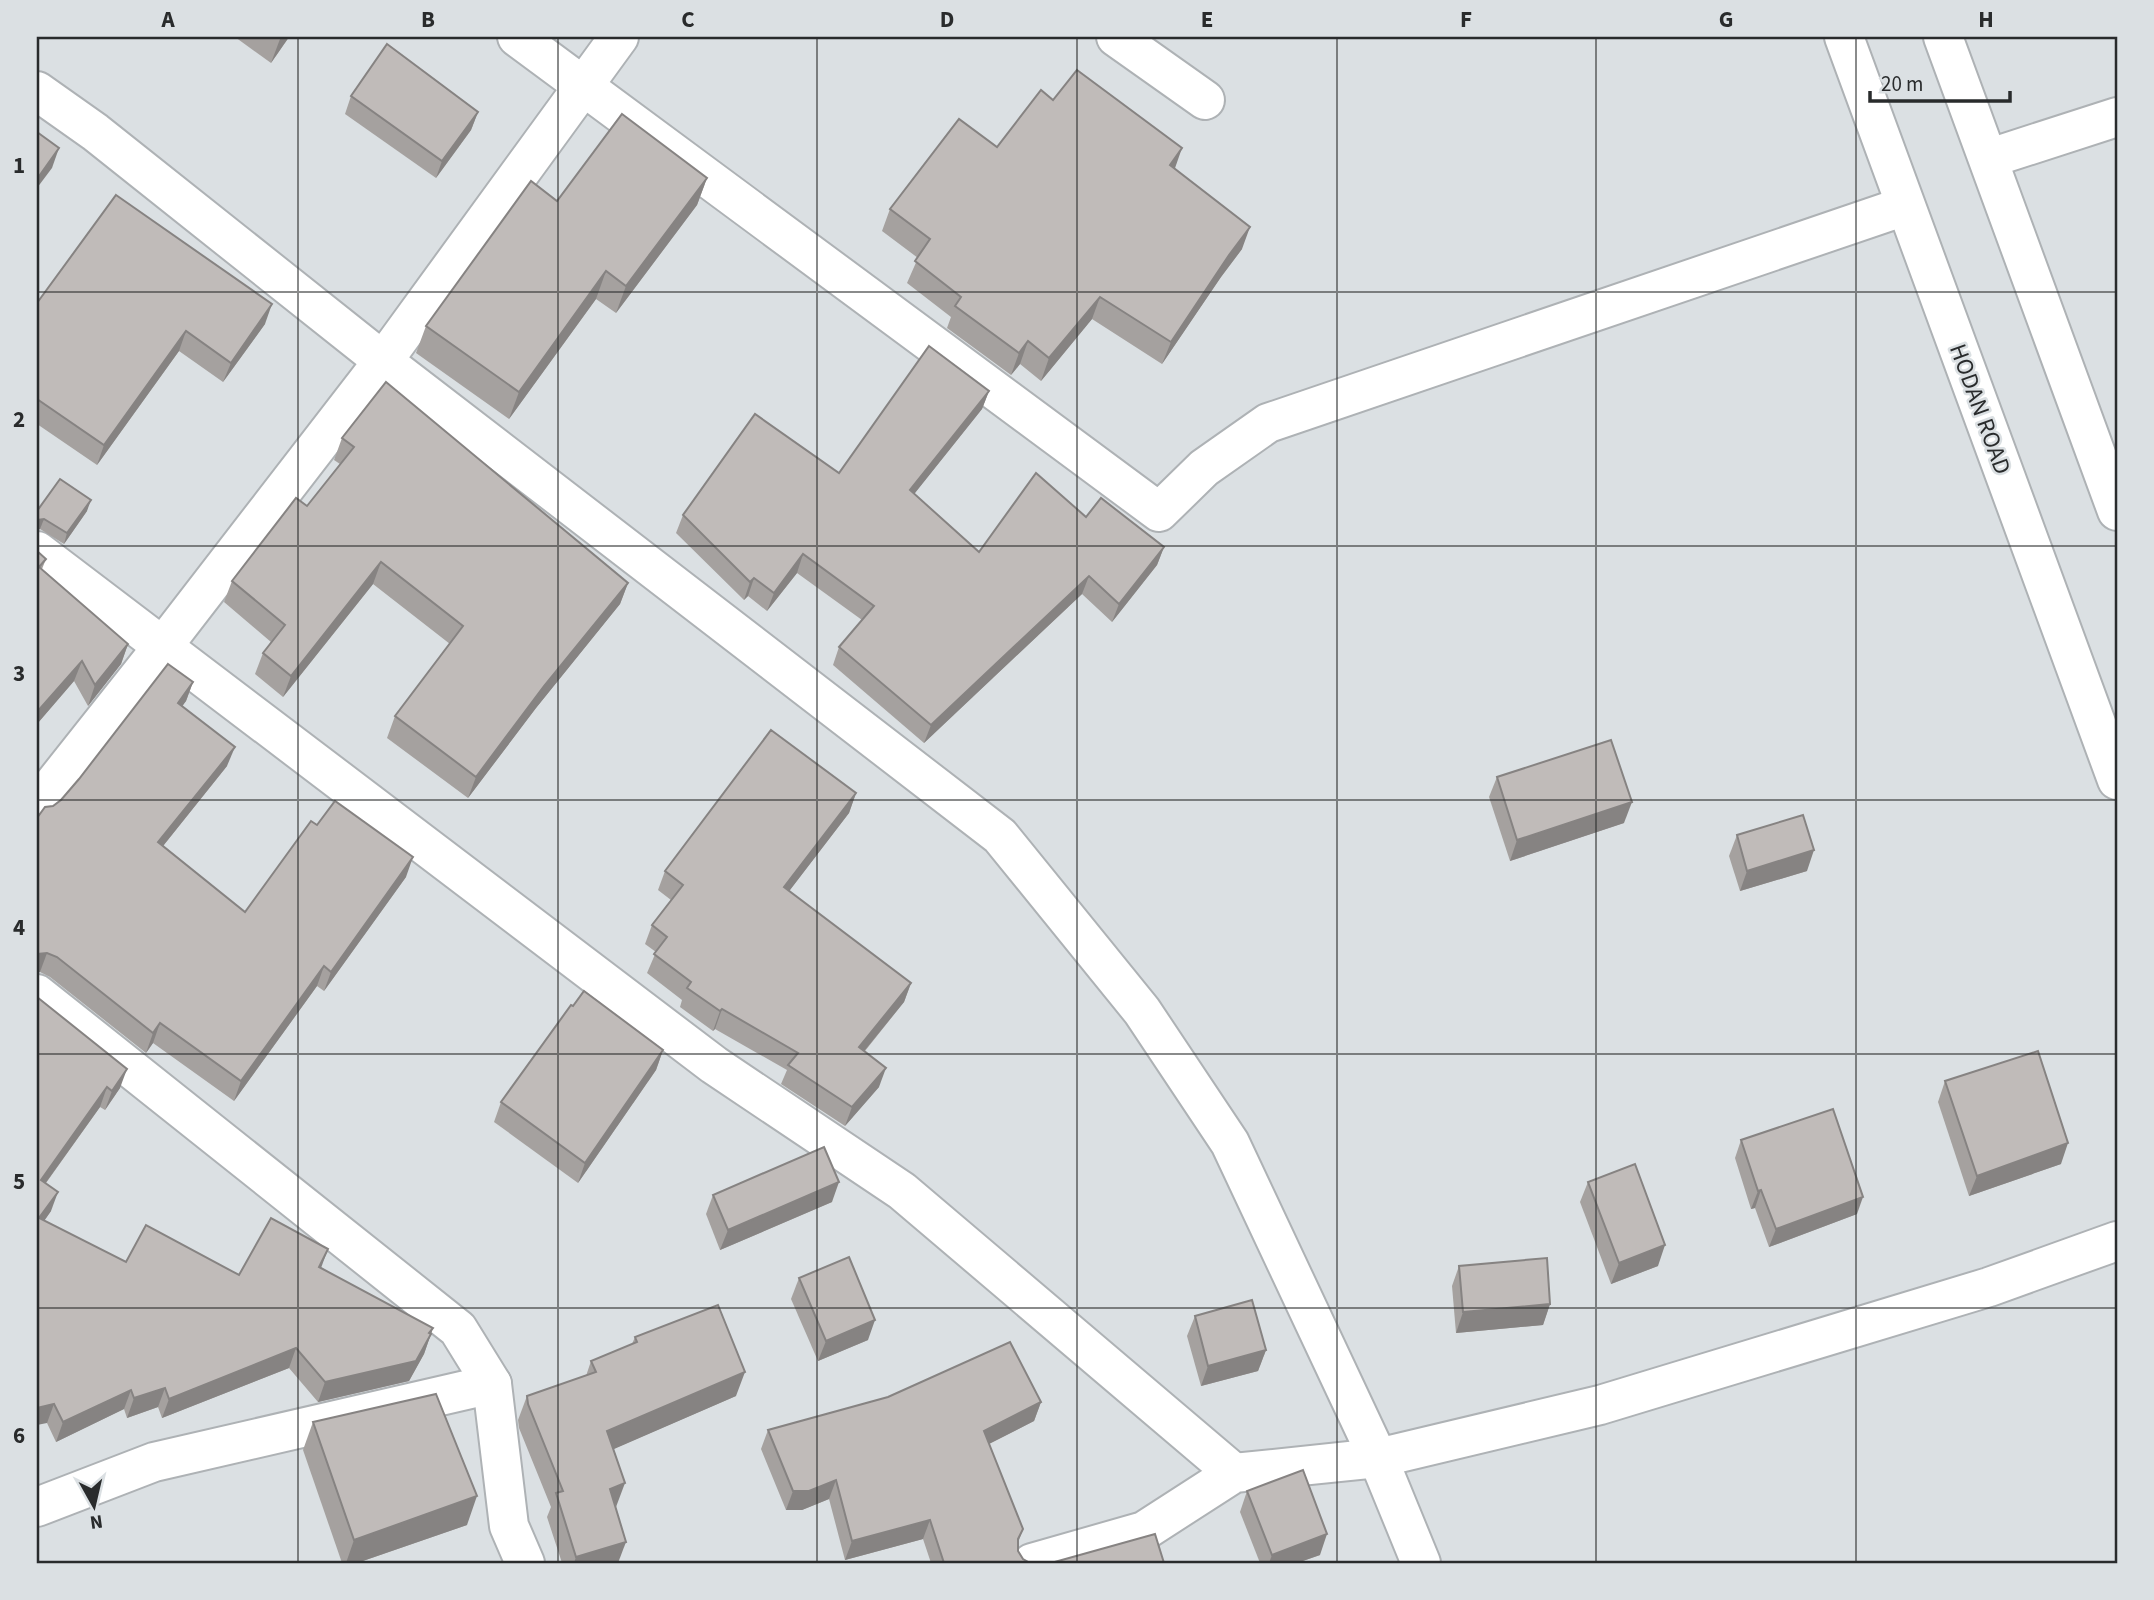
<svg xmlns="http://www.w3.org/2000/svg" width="2154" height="1600" font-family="'Source Sans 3',sans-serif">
  <rect width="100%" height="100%" fill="#dbe0e3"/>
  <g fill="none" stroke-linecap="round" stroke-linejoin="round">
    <defs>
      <g id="minor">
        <path d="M517,37L1159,512L1204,468L1268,423L1905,206"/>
        <path d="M1116,37L1205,100"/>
        <path d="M37,91L95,132L383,361L1000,836L1142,1011L1230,1143L1378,1458L1421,1563"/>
        <path d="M1990,158L2117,117"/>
        <path d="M37,551L714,1065L902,1191L1234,1473"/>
        <path d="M37,805L163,646L383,361L619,37"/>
        <path d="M37,994L458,1329L492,1384L509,1526L525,1563"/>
        <path d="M37,1507L154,1462L492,1384"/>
        <path d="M1032,1563L1144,1531L1234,1473L1378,1458L1600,1405L1989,1287L2117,1241"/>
      </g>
      <g id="major">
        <path d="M1844,37L2117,780"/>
        <path d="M1943,37L2117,511"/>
      </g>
    </defs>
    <use href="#minor" stroke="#aeb2b5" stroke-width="42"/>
    <use href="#major" stroke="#aeb2b5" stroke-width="42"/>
    <use href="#minor" stroke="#fff" stroke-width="38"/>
    <use href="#major" stroke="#fff" stroke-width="38"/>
  </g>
  <g fill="#a5a19f">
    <path d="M235,37H289L271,63Z"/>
    <path d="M351,96L478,112L471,130L436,178L345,114Z"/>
    <path d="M1053,100L1174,169L1242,249L1221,277L1162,364L1092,319L1041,381L1020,364L1011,375L947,328L951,317L907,283L918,258L882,231L890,209L997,147Z"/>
    <path d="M707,178L697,205L616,313L596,299L509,419L416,353L426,326L557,201Z"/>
    <path d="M37,303L265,324L223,382L179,351L97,465L37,424Z"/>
    <path d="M989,391L982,409L914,494L979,552L1086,517L1164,547L1157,565L1112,622L1082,594L924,743L833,665L839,647L862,620L797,573L767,611L748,596L744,600L676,533L683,515L839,473Z"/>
    <path d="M342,438L628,583L620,604L536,708L468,798L387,738L395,716L450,644L373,584L283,697L255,674L263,653L271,642L224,602L232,581L307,506L340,464L334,460Z"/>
    <path d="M37,511H87L64,544L40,529L37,530Z"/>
    <path d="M37,551L46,559L42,569L128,644L121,664L88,706L74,681L37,724Z"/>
    <path d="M193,682L186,701L182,706L227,766L163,846L245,912L317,825L406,877L324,991L317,986L234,1101L153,1043L146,1053L50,977L40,972L53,806Z"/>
    <path d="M1497,777L1624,823L1510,861L1489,797Z"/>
    <path d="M856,793L849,813L789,891L911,983L904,1002L865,1051L879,1087L845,1126L781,1084L787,1070L715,1029L713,1031L680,1007L682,1000L647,973L656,952L645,944L652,925L671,900L658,890L665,871Z"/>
    <path d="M1737,835L1807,871L1740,891L1729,856Z"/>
    <path d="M37,997L120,1088L105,1110L100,1107L46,1183L51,1211L44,1221L126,1262L239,1275L321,1268L433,1328L424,1354L409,1381L318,1402L289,1368L162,1418L158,1407L127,1418L124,1409L56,1442L47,1423Z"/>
    <path d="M573,1006L663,1050L656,1070L578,1183L494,1122L501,1102Z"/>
    <path d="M1945,1081L2061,1164L1969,1196L1938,1102Z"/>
    <path d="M1741,1140L1857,1214L1769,1247L1755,1208L1751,1209L1735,1158Z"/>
    <path d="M1588,1182L1658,1266L1611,1284L1580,1202Z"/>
    <path d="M713,1195L832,1202L720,1250L706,1214Z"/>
    <path d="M1459,1266L1550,1304L1543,1325L1456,1333L1452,1286Z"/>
    <path d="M799,1278L868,1340L818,1361L791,1299Z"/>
    <path d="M1195,1316L1266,1350L1258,1371L1201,1386L1187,1336Z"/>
    <path d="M635,1337L736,1396L613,1449L618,1563H562L547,1517L551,1507L519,1428L518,1420L527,1396L586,1376L591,1361L632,1344Z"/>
    <path d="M1041,1402L1034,1421L989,1444L1023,1529L1018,1543V1551L1023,1559L1030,1563H931L923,1539L845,1560L829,1499L802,1510H786L761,1449L768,1430Z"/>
    <path d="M313,1422L467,1525L357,1563H342L303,1450Z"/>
    <path d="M1247,1491L1320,1555L1297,1563H1260L1240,1512Z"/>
  </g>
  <g fill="#868382">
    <path d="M281,37H289L271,63L280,39Z"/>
    <path d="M478,112L471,130L436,178L442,161Z"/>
    <path d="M59,148L52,168L37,188V179Z"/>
    <path d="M1182,148L1174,171L1170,165Z"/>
    <path d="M707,178L697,205L616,313L626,286Z"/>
    <path d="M1250,227L1242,249L1221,277L1162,364L1171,342L1229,255Z"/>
    <path d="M606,271L596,299L509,419L519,392Z"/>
    <path d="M1100,297L1092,319L1041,381L1049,358Z"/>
    <path d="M272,304L265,324L223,382L231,363Z"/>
    <path d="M186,331L179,351L97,465L104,445Z"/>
    <path d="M1028,341L1020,364L1011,375L1019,353Z"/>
    <path d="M989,391L982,409L903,508L910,490Z"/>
    <path d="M91,500L87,511L64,544L67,533Z"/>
    <path d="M44,519L40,529L37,530V520Z"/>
    <path d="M1164,547L1157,565L1112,622L1119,604Z"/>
    <path d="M803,554L797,573L767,611L774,593Z"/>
    <path d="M381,562L373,584L283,697L291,676Z"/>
    <path d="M1089,576L1082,594L924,743L931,725Z"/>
    <path d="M754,578L748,596L744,600L750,582Z"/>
    <path d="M628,583L620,604L536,708L468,798L476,777L544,686Z"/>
    <path d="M128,644L121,664L88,706L95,685Z"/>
    <path d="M82,661L74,681L37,724V712Z"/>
    <path d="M193,682L186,701L171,722L178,703Z"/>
    <path d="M235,747L227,766L151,861L158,842Z"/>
    <path d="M856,793L849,813L777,907L784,887Z"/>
    <path d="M1632,802L1624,823L1510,861L1517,840Z"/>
    <path d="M1814,850L1807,871L1740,891L1747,871Z"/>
    <path d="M413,857L406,877L324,991L331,972Z"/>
    <path d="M47,953L40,972L37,973V954Z"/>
    <path d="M324,966L317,986L234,1101L241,1081Z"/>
    <path d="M911,983L904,1002L852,1066L859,1047Z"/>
    <path d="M722,1009L715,1029L713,1031L720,1011Z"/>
    <path d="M160,1023L153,1043L146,1053L153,1033Z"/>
    <path d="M663,1050L656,1070L578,1183L585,1163Z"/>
    <path d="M886,1068L879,1087L845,1126L852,1107Z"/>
    <path d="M127,1069L120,1088L105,1110L112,1091Z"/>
    <path d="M107,1087L100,1107L37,1195L41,1180Z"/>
    <path d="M2068,1143L2061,1164L1969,1196L1977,1176Z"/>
    <path d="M839,1182L832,1202L720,1250L728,1230Z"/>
    <path d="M1761,1190L1755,1208L1751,1209L1758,1191Z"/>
    <path d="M58,1192L51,1211L37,1231L39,1218Z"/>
    <path d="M1863,1197L1857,1214L1769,1247L1776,1229Z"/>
    <path d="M1665,1245L1658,1266L1611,1284L1619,1263Z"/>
    <path d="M328,1249L321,1268L319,1267Z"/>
    <path d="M1550,1304L1543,1325L1456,1333L1463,1312Z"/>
    <path d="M875,1320L868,1340L818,1361L826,1341Z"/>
    <path d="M433,1328L424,1354L409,1381L318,1402L325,1382L429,1333Z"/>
    <path d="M296,1348L289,1368L162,1418L169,1399Z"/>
    <path d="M1266,1350L1258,1371L1201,1386L1208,1366Z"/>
    <path d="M745,1372L736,1396L598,1456L607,1431Z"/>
    <path d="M165,1388L158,1407L127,1418L134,1398Z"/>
    <path d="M131,1390L124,1409L56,1442L63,1422Z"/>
    <path d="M1041,1402L1034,1421L977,1450L984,1431Z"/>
    <path d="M54,1404L47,1423L37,1425V1408Z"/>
    <path d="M836,1480L829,1499L802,1510H786L793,1491Z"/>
    <path d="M625,1483L616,1507L610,1489Z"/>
    <path d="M477,1496L467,1525L357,1563H346L354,1540Z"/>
    <path d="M930,1520L923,1539L845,1560L852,1541Z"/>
    <path d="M1327,1534L1320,1555L1297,1563H1269L1272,1555Z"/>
    <path d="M626,1542L618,1563H574L576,1557Z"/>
  </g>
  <g fill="#c0bbb9" stroke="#868382" stroke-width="2">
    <path d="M387,44L478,112L442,161L351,96Z"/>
    <path d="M1077,70L1182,148L1170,165L1250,227L1229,255L1171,342L1100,297L1049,358L1028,341L1019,353L955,306L961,297L915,261L930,239L890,209L959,119L997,147L1041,90L1053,100Z"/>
    <path d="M622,114L707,178L626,286L606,271L519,392L426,326L531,181L557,201Z"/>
    <path d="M37,132L59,148L37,179Z"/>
    <path d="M116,195L272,304L231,363L186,331L104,445L37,399V303Z"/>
    <path d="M929,346L989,391L910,490L979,552L1036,473L1086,517L1101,498L1164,547L1119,604L1089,576L931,725L839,647L874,606L803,554L774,593L754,578L750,582L683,515L755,414L839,473Z"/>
    <path d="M386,382L628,583L544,686L476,777L395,716L463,626L381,562L291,676L263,653L285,625L232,581L296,498L307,506L354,447L342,438Z"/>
    <path d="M60,479L91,500L67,533L44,519L37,520V511Z"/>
    <path d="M37,551L46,559L39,567L128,644L95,685L82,661L37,712Z"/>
    <path d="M168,664L193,682L178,703L235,747L158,842L245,912L311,821L317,825L335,801L413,857L331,972L324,966L241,1081L160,1023L153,1033L57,957L47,953L37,954V818L45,807L53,806L61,800L79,779Z"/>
    <path d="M771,730L856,793L784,887L911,983L859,1047L886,1068L852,1107L788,1065L798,1053L722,1009L720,1011L687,988L691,982L654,954L667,937L652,925L683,885L665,871Z"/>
    <path d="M1611,740L1632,802L1517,840L1497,777Z"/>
    <path d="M1803,815L1814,850L1747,871L1737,835Z"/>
    <path d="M584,991L663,1050L585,1163L501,1102L571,1005L573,1006Z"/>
    <path d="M37,997L127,1069L112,1091L107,1087L41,1180L58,1192L39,1218L126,1262L146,1225L239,1275L271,1218L328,1249L319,1267L433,1328L429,1333L431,1334L416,1361L325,1382L296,1348L169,1399L165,1388L134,1398L131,1390L63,1422L54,1404L37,1408Z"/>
    <path d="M2038,1051L2068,1143L1977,1176L1945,1081Z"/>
    <path d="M1833,1109L1863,1197L1776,1229L1761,1190L1758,1191L1741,1140Z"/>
    <path d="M824,1147L839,1182L728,1230L713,1195Z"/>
    <path d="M1635,1164L1665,1245L1619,1263L1588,1182Z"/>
    <path d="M849,1257L875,1320L826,1341L799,1278Z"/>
    <path d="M1547,1258L1550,1304L1463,1312L1459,1266Z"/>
    <path d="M1252,1300L1266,1350L1208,1366L1195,1316Z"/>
    <path d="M718,1305L745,1372L607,1431L625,1483L610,1489L626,1542L576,1557L556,1493L563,1491L528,1404L527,1396L596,1372L591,1361L637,1342L635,1337Z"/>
    <path d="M1010,1342L1041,1402L984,1431L1023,1529L1018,1539V1551L1023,1559L1030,1563H944L930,1520L852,1541L836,1480L809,1491H793L768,1430L888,1397Z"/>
    <path d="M436,1394L477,1496L354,1540L313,1422Z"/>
    <path d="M1303,1470L1327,1534L1272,1555L1247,1491Z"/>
    <path d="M1155,1534L1164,1563H1051Z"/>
  </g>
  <path fill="none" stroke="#292b2c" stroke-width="2" stroke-opacity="0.55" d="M298,37V1563M558,37V1563M817,37V1563M1077,37V1563M1337,37V1563M1596,37V1563M1856,37V1563M37,292H2117M37,546H2117M37,800H2117M37,1054H2117M37,1308H2117"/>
  <g text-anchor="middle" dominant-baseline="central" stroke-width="5" stroke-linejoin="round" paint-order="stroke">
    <g font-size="24" fill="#292b2c" stroke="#dbe0e3">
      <text transform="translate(1980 409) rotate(70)">HODAN ROAD</text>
    </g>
  </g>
  <rect width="2154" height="1600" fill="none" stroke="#dbe0e3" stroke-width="77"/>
  <g transform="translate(94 1506) rotate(172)" stroke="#dbe0e3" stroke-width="5" paint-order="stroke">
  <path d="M0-5L12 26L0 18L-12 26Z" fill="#292b2c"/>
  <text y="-10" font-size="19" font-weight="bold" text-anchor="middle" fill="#292b2c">N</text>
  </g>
  <path d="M1870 91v10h140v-10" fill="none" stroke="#292b2c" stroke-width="3.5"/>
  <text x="1881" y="91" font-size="21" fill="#292b2c" stroke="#dbe0e3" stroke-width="5" paint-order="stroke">20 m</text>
  <rect x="38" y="38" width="2078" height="1524" fill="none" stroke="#292b2c" stroke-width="2.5"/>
  <g font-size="23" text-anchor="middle" font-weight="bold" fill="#292b2c">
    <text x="168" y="27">A</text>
    <text x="428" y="27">B</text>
    <text x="688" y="27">C</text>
    <text x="947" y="27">D</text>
    <text x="1207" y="27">E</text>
    <text x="1466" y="27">F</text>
    <text x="1726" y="27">G</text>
    <text x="1986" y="27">H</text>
    <text x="19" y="173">1</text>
    <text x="19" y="427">2</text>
    <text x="19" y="681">3</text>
    <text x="19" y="935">4</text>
    <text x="19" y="1189">5</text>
    <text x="19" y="1443">6</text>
  </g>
</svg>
